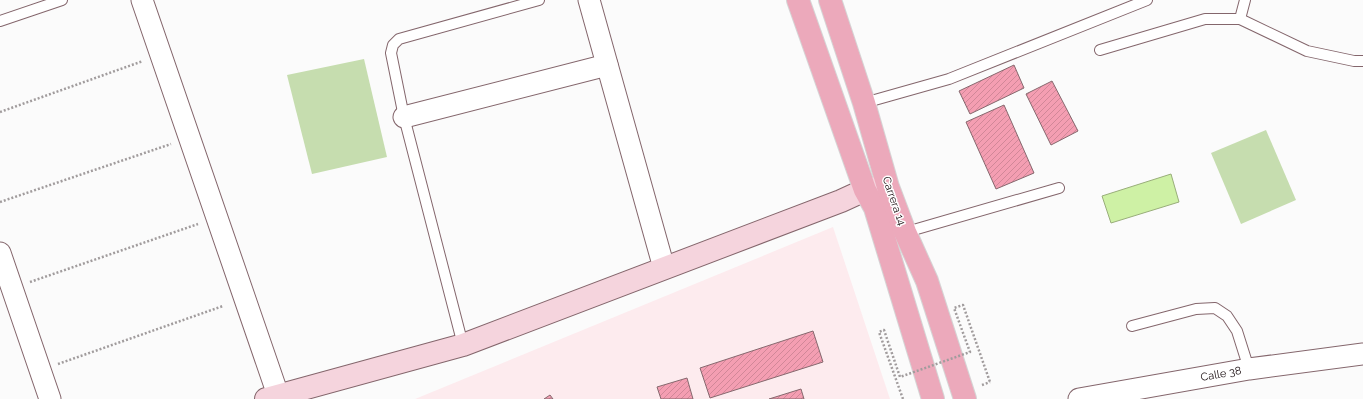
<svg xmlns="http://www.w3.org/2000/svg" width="1363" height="399" font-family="Raleway,sans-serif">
  <defs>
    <pattern id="building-hatch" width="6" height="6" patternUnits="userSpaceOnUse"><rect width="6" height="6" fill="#f49eb2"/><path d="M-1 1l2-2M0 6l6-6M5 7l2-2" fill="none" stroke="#d18798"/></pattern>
  </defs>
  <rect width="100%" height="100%" fill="#fbfbfb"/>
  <path fill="#fdebee" d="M833,227L890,399H415Z"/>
  <g fill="#c6ddaf">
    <path d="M364,59L387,157L312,174L287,75Z"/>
    <path d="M1266,130L1296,200L1241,224L1211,153Z"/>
  </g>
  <path fill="#cef1a5" stroke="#99ae7a" d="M1171,174L1179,202L1111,223L1102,196Z"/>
  <g fill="url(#building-hatch)" stroke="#86686e">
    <path d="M1014,65L1024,88L970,114L959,91Z"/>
    <path d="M1052,81L1078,131L1051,145L1026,94Z"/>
    <path d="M1004,105L1034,173L996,189L966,122Z"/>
    <path d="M813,331L823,362L710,398L700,368Z"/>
    <path d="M687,378L693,399H661L657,387Z"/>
    <path d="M801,389L804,399H769Z"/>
    <path d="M550,395L553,399H544Z"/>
  </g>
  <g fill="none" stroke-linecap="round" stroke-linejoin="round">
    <defs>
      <g id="lane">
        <path d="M1240,19L1245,0"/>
        <path d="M0,21L62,0"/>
        <path d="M1100,50L1205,19H1240L1307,51L1354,61H1363"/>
        <path d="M864,103L949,79L1147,0"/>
        <path d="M903,233L1059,188"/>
        <path d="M1132,326L1196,309L1215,308L1227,316L1237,331L1249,369"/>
        <path d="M463,345L404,117L391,53L393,45L399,39L539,0"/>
      </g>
      <g id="street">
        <path d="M142,0L278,395"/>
        <path d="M589,0L664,268"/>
        <path d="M404,117L607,65"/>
        <path d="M0,253L50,399"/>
        <path d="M1079,399L1249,369L1363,354"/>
      </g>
      <path id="secondary" d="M266,399L463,345L841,201L865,190L885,187"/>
      <g id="primary">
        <path d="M798,0L865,190L875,208L933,399"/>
        <path d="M830,0L864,103L888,187L905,232L927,281L965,399"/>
      </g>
    </defs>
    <use href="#lane" stroke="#84666c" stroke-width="12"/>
    <use href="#street" stroke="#84666c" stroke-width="23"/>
    <use href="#secondary" stroke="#84666c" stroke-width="24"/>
    <use href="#primary" stroke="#d6d4d5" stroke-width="24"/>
    <g stroke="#a19c9d" stroke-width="2.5" stroke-dasharray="2 2" stroke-linecap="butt">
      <path d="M0,112L143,61"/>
      <path d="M0,202L171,144"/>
      <path d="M30,282L198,224"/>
      <path d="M58,364L223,306"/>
      <path d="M982,385L990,382"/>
    </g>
    <use href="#lane" stroke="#fff" stroke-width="10"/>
    <use href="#street" stroke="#fff" stroke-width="21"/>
    <use href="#secondary" stroke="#f5d4dd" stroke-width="22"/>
    <use href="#primary" stroke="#eca9bb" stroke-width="22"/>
    <path stroke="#a19c9d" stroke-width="2.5" stroke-dasharray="2 2" stroke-linecap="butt" d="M903,399L879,332L884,330L900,377L970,352L954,308L963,305L990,382"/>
  </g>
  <g text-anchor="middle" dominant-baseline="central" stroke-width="3" stroke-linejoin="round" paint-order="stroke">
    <g font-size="11" fill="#1d1114" stroke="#fff">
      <text transform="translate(894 201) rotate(71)">Carrera 14</text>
      <text transform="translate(1221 374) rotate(-10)">Calle 38</text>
    </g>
  </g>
</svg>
